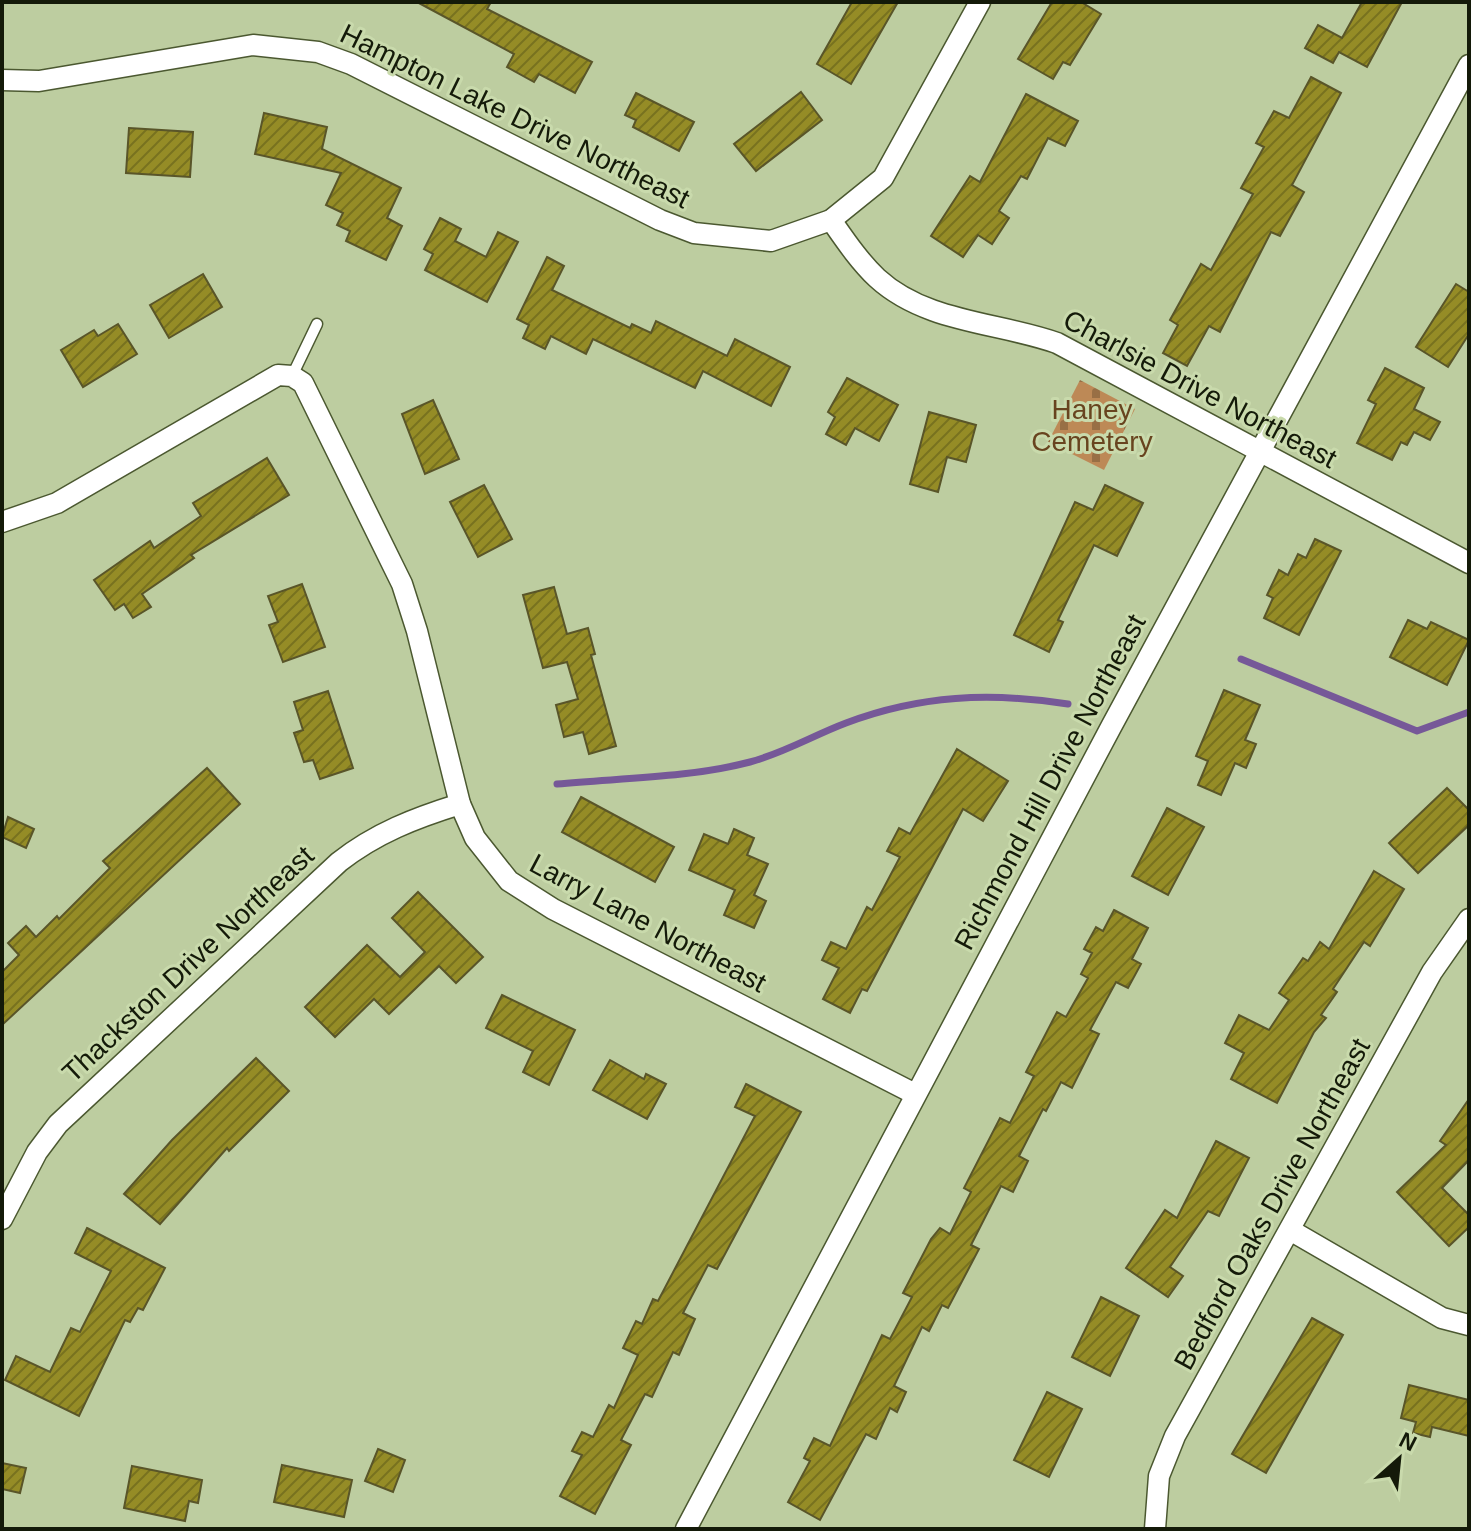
<svg xmlns="http://www.w3.org/2000/svg" width="1471" height="1531" font-family="Arial,sans-serif">
  <defs>
    <pattern id="cemetery-stones" width="16" height="16" patternUnits="userSpaceOnUse" patternTransform="scale(2)"><rect width="16" height="16" fill="#bd8956"/><path d="M2 7V4a2 2 0 0 1 4 0v3zM10 15v-3a2 2 0 0 1 4 0v3z" fill="#986f45"/></pattern>
    <pattern id="building-hatch" width="6" height="6" patternUnits="userSpaceOnUse" patternTransform="scale(2)"><rect width="6" height="6" fill="#958c26"/><path d="M-1 1l2-2M0 6l6-6M5 7l2-2" fill="none" stroke="#78721f"/></pattern>
  </defs>
  <rect width="100%" height="100%" fill="#bdcda0"/>
  <path fill="url(#cemetery-stones)" d="M1080,380L1135,409L1104,470L1048,442Z"/>
  <g fill="none" stroke-linecap="round" stroke-linejoin="round">
    <g stroke="#765898" stroke-width="7">
      <path d="M1241,659L1417,731L1469,712"/>
      <path d="M557,784C620,778 689,778 750,762C784,753 814,735 846,723C920,695 990,692 1068,704"/>
    </g>
  </g>
  <g fill="url(#building-hatch)" stroke="#595529" stroke-width="2">
    <path d="M417,2H491L487,9L592,62L575,93L539,74L534,82L507,67L514,54Z"/>
    <path d="M852,2H898L851,84L817,64Z"/>
    <path d="M1052,2H1081L1101,14L1070,65L1063,62L1053,79L1018,59Z"/>
    <path d="M1362,2H1402L1367,67L1339,52L1333,63L1305,48L1318,25L1342,38Z"/>
    <path d="M1311,77L1341,93L1292,185L1304,192L1280,236L1271,232L1220,332L1209,326L1187,366L1163,353L1178,325L1170,320L1201,264L1211,270L1253,194L1241,188L1264,147L1256,143L1274,111L1289,118Z"/>
    <path d="M801,92L822,120L756,171L734,144Z"/>
    <path d="M636,93L694,122L679,151L633,127L636,120L625,115Z"/>
    <path d="M1026,94L1078,121L1065,146L1048,138L1027,179L1021,176L999,211L1009,218L992,244L978,235L963,257L931,236L970,176L980,182Z"/>
    <path d="M264,113L327,127L322,149L401,188L387,218L402,226L386,260L346,241L350,231L337,225L343,213L326,205L341,173L255,154Z"/>
    <path d="M129,128L193,132L190,177L126,173Z"/>
    <path d="M440,218L461,229L455,241L486,257L498,232L518,242L487,302L425,270L433,254L424,249Z"/>
    <path d="M547,257L564,266L552,290L630,328L632,324L651,333L656,321L727,356L735,339L790,367L771,406L703,371L695,388L593,339L586,354L551,336L545,349L523,338L529,325L517,319Z"/>
    <path d="M203,274L222,307L169,338L150,305Z"/>
    <path d="M1456,284L1469,292V334L1448,367L1416,347Z"/>
    <path d="M118,324L137,354L83,387L61,350L94,330L98,336Z"/>
    <path d="M1385,368L1424,388L1414,409L1440,422L1430,440L1414,432L1407,445L1401,442L1392,460L1357,443L1376,404L1368,400Z"/>
    <path d="M847,378L898,405L879,441L855,428L846,445L826,434L835,417L828,412Z"/>
    <path d="M433,400L459,459L425,474L402,414Z"/>
    <path d="M929,412L976,425L966,462L947,457L938,492L910,484Z"/>
    <path d="M267,458L289,495L191,555L194,558L142,594L151,607L133,618L124,604L115,610L94,580L150,541L154,548L201,516L193,503Z"/>
    <path d="M484,485L512,539L478,557L450,502Z"/>
    <path d="M1105,485L1143,503L1117,556L1094,545L1058,620L1063,622L1049,652L1014,635L1075,502L1093,510Z"/>
    <path d="M1315,539L1341,551L1299,635L1264,618L1273,598L1267,595L1279,570L1288,575L1298,554L1306,558Z"/>
    <path d="M302,584L325,647L283,662L269,625L278,622L268,596Z"/>
    <path d="M554,587L567,634L588,628L595,654L591,655L616,746L589,754L583,732L564,737L556,705L578,699L567,662L543,668L523,595Z"/>
    <path d="M1408,620L1427,629L1431,622L1469,640L1447,685L1390,657Z"/>
    <path d="M1224,690L1260,705L1245,740L1256,744L1246,768L1235,763L1221,795L1198,785L1208,761L1196,756Z"/>
    <path d="M328,691L353,768L320,779L313,760L304,762L294,733L303,730L294,702Z"/>
    <path d="M957,749L1008,781L983,821L963,809L867,991L862,989L850,1013L823,999L839,968L822,960L831,942L846,949L867,907L872,910L900,857L887,851L899,828L910,834Z"/>
    <path d="M207,768L240,804L2,1025V972L19,955L8,943L26,926L36,937L57,916L59,919L110,868L103,861Z"/>
    <path d="M1447,788L1469,810V825L1418,873L1389,843Z"/>
    <path d="M581,797L674,847L655,882L562,832Z"/>
    <path d="M1167,808L1204,827L1168,895L1132,876Z"/>
    <path d="M8,817L34,829L26,848L2,837Z"/>
    <path d="M734,829L754,838L747,855L768,864L754,895L766,901L754,928L724,915L735,890L689,870L704,834L728,844Z"/>
    <path d="M1374,871L1404,889L1370,946L1364,942L1333,989L1337,992L1321,1015L1326,1018L1314,1032L1277,1103L1231,1079L1244,1053L1225,1043L1239,1015L1269,1030L1289,1000L1279,993L1303,958L1308,961L1320,942L1329,949Z"/>
    <path d="M418,892L483,957L456,983L439,966L389,1014L374,999L335,1037L305,1007L367,945L400,977L425,952L392,918Z"/>
    <path d="M1114,910L1148,928L1132,959L1141,964L1128,988L1116,982L1090,1030L1099,1034L1072,1088L1061,1082L1046,1111L1043,1109L1019,1156L1028,1161L1013,1192L1001,1186L971,1245L979,1249L948,1308L942,1305L929,1331L922,1327L894,1386L906,1392L897,1412L890,1408L876,1439L866,1434L820,1520L788,1502L810,1461L804,1458L814,1438L830,1446L882,1335L890,1339L912,1297L903,1293L931,1239L940,1228L950,1234L971,1192L964,1188L1000,1118L1010,1123L1034,1076L1026,1072L1057,1012L1066,1017L1088,978L1081,974L1092,953L1084,949L1096,927L1103,931Z"/>
    <path d="M502,995L575,1030L549,1085L523,1072L533,1051L486,1028Z"/>
    <path d="M256,1058L289,1091L229,1151L227,1148L160,1224L124,1194L172,1140Z"/>
    <path d="M610,1060L644,1079L646,1074L666,1084L647,1119L593,1090Z"/>
    <path d="M746,1084L801,1112L717,1269L708,1265L683,1313L695,1319L679,1355L673,1352L652,1397L645,1394L621,1440L631,1445L595,1514L560,1496L582,1455L572,1451L582,1432L593,1437L609,1405L614,1408L638,1355L623,1348L636,1321L642,1324L653,1299L658,1301L755,1116L735,1107Z"/>
    <path d="M1469,1099V1160L1442,1188L1469,1215V1227L1449,1246L1397,1192L1446,1145L1440,1141Z"/>
    <path d="M1216,1141L1249,1158L1219,1216L1208,1211L1170,1267L1183,1276L1168,1297L1126,1268L1165,1210L1177,1218Z"/>
    <path d="M87,1228L165,1268L143,1310L138,1308L130,1322L125,1320L79,1416L5,1380L16,1356L50,1372L71,1328L80,1332L111,1271L75,1253Z"/>
    <path d="M1101,1297L1139,1316L1110,1376L1072,1357Z"/>
    <path d="M1312,1318L1343,1335L1266,1473L1232,1454Z"/>
    <path d="M1409,1385L1469,1400V1436L1432,1427L1430,1437L1413,1433L1416,1422L1401,1418Z"/>
    <path d="M1047,1392L1082,1409L1049,1477L1014,1460Z"/>
    <path d="M378,1449L405,1460L393,1492L365,1481Z"/>
    <path d="M2,1463L26,1468L20,1493L2,1489Z"/>
    <path d="M282,1465L352,1480L344,1517L274,1502Z"/>
    <path d="M132,1466L202,1480L198,1503L189,1501L185,1521L124,1508Z"/>
  </g>
  <g fill="none" stroke-linecap="round" stroke-linejoin="round">
    <defs>
      <path id="service" d="M292,376L317,324"/>
      <g id="minor">
        <path d="M2,80L39,81L253,45L318,52L351,64L660,220L694,233L771,241L831,220L883,178L980,2"/>
        <path d="M831,220C845,240 859,261 877,278C926,323 998,322 1057,343L1469,563"/>
        <path d="M2,522L57,503L278,375L292,376L303,383L402,584L417,631L460,804L475,838L509,881L553,909L915,1094"/>
        <path d="M2,1219L37,1152L58,1124L339,862C376,833 415,818 460,804"/>
        <path d="M1290,1230L1442,1318L1469,1325"/>
        <path d="M686,1529L1111,727L1469,65"/>
        <path d="M1155,1529L1159,1476L1175,1436L1432,972L1469,919"/>
      </g>
    </defs>
    <use href="#service" stroke="#4b5830" stroke-width="13"/>
    <use href="#minor" stroke="#4b5830" stroke-width="23"/>
    <use href="#service" stroke="#fff" stroke-width="10"/>
    <use href="#minor" stroke="#fff" stroke-width="20"/>
  </g>
  <g text-anchor="middle" dominant-baseline="central" stroke-width="6" stroke-linejoin="round" paint-order="stroke">
    <g font-size="28" fill="#141a09" stroke="#c9daac">
      <text transform="translate(515 116) rotate(26)">Hampton Lake Drive Northeast</text>
      <text transform="translate(1200 389) rotate(28)">Charlsie Drive Northeast</text>
      <text transform="translate(1050 782) rotate(-62)">Richmond Hill Drive Northeast</text>
      <text transform="translate(648 923) rotate(28)">Larry Lane Northeast</text>
      <text transform="translate(188 964) rotate(-43)">Thackston Drive Northeast</text>
      <text transform="translate(1272 1204) rotate(-61)">Bedford Oaks Drive Northeast</text>
    </g>
    <g font-size="28" fill="#68441f" stroke="#c9daac">
      <text x="1092" y="409">Haney<tspan x="1092" dy="32">Cemetery</tspan></text>
    </g>
  </g>
  <rect width="1471" height="1531" fill="none" stroke="#141a09" stroke-width="8"/>
  <g transform="translate(1399 1459) rotate(27)" stroke="#c9daac" stroke-width="6" paint-order="stroke">
  <path d="M0-6L14 30L0 20L-14 30Z" fill="#141a09"/>
  <text y="-12" font-size="22" font-weight="bold" text-anchor="middle" fill="#141a09">N</text>
  </g>
</svg>
